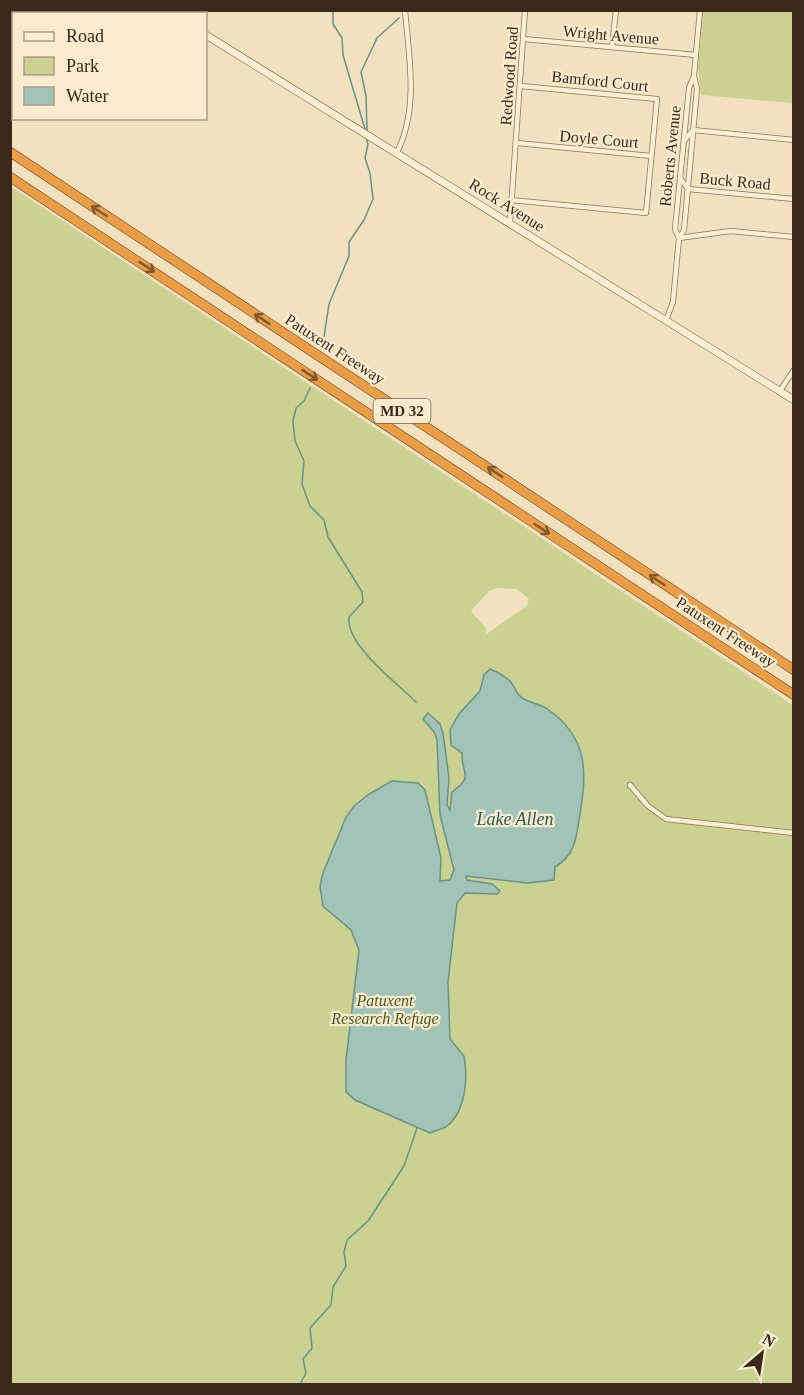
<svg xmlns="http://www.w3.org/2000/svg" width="804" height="1395" font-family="Georgia,serif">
  <rect width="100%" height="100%" fill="#f2e1be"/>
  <g fill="#cbd191" fill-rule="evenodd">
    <path d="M703,11H793V103L701,95L698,68Z"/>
    <path d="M10,186L793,705V1384H11ZM497,588L517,589L529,599L527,606L485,635L486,628L471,611L489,591Z"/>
  </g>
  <path fill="#a2c3b8" stroke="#689286" stroke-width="1.5" d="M490,669C497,672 505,676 510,681C514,685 516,693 520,696C527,703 538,703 546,708C590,738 587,773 579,820C576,840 574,856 555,867L554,880L527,883L466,876L467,880L492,884L500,891L497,894L465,893L457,903L448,982L450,1039L464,1056C468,1078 466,1111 447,1126C442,1130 435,1130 430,1133L355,1100L346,1092V1060L359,950L351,930L323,906L320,886L323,873L346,817L354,806L369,794L392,781L418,783L425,790L441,858L440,881L450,880L454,870L440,815L437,739L434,732L423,719L428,713L440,724L443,733L449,778L447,805L450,810L452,792C475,775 461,775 462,753L451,745L450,730L459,714L480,691L484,675Z"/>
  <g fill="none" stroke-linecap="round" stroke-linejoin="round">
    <g stroke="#689286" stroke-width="1.5">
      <path d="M333,10V24L342,38L343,55L365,129"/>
      <path d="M367,131L366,96L361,72L377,38L399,18"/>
      <path d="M323,343L329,304L349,256V242L364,220L373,199L370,173L365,158L368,144L366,137"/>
      <path d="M310,388L304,401L296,408L293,421L295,441L304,461L302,484L310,506L324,520L328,537L362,592L363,602L349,617C345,644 398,684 416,702"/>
      <path d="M300,1384L306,1373L303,1359L312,1348L310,1328L331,1305L333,1287L346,1266L344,1252L347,1240L368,1221L404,1166L417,1128"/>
    </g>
    <defs>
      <g id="street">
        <path d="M524,39L696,55"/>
        <path d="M612,47L616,10"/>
        <path d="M684,141L693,130L794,140"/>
        <path d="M517,143L651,156"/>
        <path d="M397,152C419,109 409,57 405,10"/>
        <path d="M680,178L688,189L794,199"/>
        <path d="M511,200L646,213L657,99L521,86"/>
        <path d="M510,223L525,10"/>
        <path d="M679,238L675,229L689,88L694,76L700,10"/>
        <path d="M679,238L731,231L794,237"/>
        <path d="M666,320L673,302L679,238L684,230L697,89L694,76"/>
        <path d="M779,392L794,370"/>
        <path d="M630,785L648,806L666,819L794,833"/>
      </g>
      <g id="secondary">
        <path d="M166,10L171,14"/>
        <path d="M206,35L794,400"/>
      </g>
      <g id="highway">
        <path d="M10,152L794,670"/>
        <path d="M10,177L794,695"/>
      </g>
    </defs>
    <use href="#street" stroke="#8c7155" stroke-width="6"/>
    <use href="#secondary" stroke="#6e5238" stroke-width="8"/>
    <use href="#highway" stroke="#593f2a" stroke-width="10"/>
    <use href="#street" stroke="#fceed2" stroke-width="4.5"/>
    <use href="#secondary" stroke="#fceed2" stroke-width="7"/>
    <use href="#highway" stroke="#eb9d45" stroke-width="9"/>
  </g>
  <defs><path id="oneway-shaft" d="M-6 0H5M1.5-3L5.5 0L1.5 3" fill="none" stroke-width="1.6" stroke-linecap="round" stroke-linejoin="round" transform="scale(1.5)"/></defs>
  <g stroke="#81572c">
    <use href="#oneway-shaft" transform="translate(99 211) rotate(-147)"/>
    <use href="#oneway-shaft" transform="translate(147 267) rotate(33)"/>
    <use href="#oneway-shaft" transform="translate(262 319) rotate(-147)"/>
    <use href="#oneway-shaft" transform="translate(310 375) rotate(33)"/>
    <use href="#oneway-shaft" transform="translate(495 472) rotate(-147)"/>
    <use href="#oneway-shaft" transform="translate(542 529) rotate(33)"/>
    <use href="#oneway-shaft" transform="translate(657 580) rotate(-147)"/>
  </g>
  <g text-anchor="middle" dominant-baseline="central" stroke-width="4.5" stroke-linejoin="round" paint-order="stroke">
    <rect fill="#f9ebce" stroke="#736351" stroke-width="1.5" x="373.5" y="399" width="57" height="24" rx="4.5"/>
    <g font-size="15" font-weight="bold" fill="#3a291b">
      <text x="402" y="411">MD 32</text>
    </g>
    <g font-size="16" fill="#3a291b" stroke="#f9ebce">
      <text transform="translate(611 35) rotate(5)">Wright Avenue</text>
      <text transform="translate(509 76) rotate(-86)">Redwood Road</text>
      <text transform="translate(600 81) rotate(6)">Bamford Court</text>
      <text transform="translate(599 139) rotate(5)">Doyle Court</text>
      <text transform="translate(670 156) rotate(-84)">Roberts Avenue</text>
      <text transform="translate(735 181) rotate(5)">Buck Road</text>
      <text transform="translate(507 205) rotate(32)">Rock Avenue</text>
      <text transform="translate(335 349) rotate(33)">Patuxent Freeway</text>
      <text transform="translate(726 632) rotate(33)">Patuxent Freeway</text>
    </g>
    <g font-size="16" font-style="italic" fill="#4c5820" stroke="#f9ebce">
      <text x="385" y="1000">Patuxent<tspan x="385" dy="18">Research Refuge</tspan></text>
    </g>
    <g font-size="18" font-style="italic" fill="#295b57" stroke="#f9ebce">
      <text x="515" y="819">Lake Allen</text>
    </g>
  </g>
  <rect width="804" height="1395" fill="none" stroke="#3a291b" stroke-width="24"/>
  <rect x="12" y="12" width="195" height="108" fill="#f9ebce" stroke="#ad9d86" stroke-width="1.5"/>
  <rect x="24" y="32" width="30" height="9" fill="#fceed2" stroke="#ad9d86" stroke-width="1.5"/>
  <text x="66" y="42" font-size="18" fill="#3a291b">Road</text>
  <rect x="24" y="57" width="30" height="18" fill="#cbd191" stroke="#ad9d86" stroke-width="1.5"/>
  <text x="66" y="72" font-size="18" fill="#3a291b">Park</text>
  <rect x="24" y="87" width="30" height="18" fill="#a2c3b8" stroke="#ad9d86" stroke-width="1.5"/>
  <text x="66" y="102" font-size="18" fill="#3a291b">Water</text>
  <g transform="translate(762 1353) rotate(29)" stroke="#f9ebce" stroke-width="4.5" paint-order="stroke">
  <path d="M0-4.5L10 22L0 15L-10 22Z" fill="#3a291b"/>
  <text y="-9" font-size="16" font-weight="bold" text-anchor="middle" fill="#3a291b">N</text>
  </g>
</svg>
